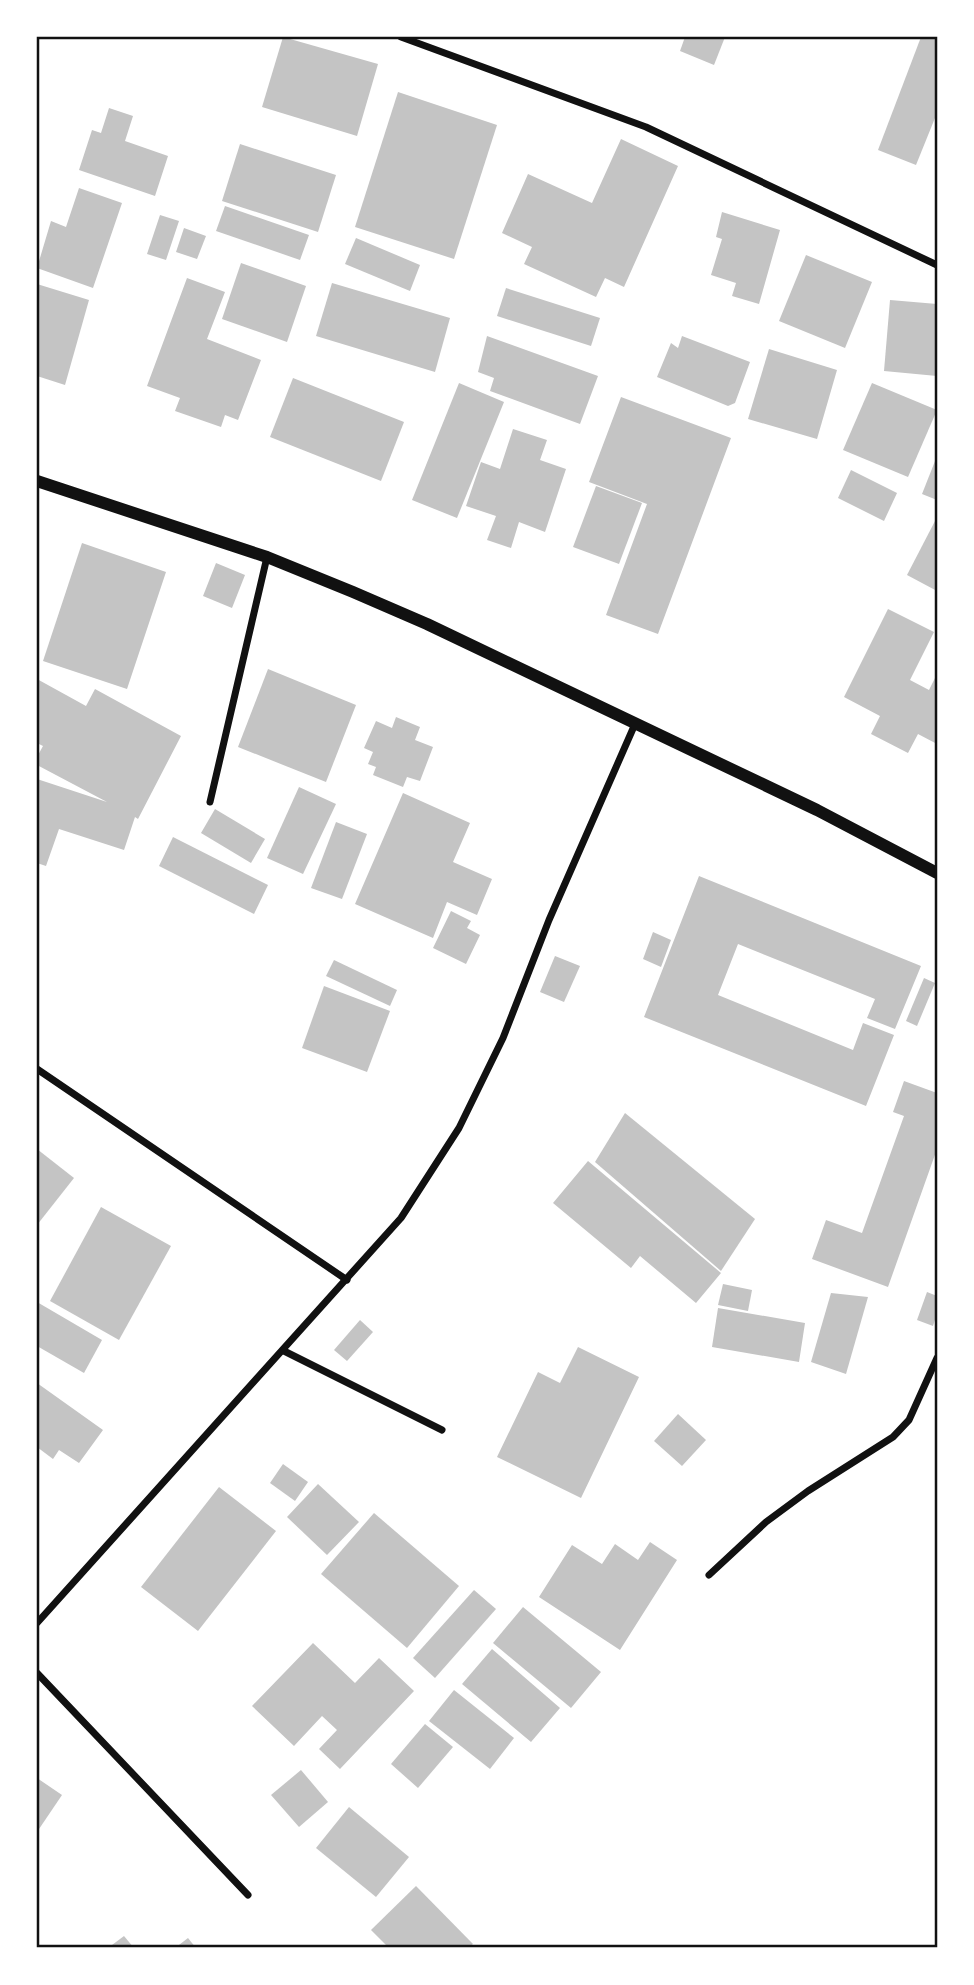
<svg xmlns="http://www.w3.org/2000/svg" width="974" height="1985" font-family="Barlow,sans-serif">
  <rect width="100%" height="100%" fill="#fff"/>
  <g fill="#c4c4c4">
    <path d="M283,37L378,64L357,136L262,107Z"/>
    <path d="M685,37H725L714,65L680,51Z"/>
    <path d="M921,37H937V113L916,165L878,150Z"/>
    <path d="M398,92L497,125L454,259L355,227Z"/>
    <path d="M109,108L133,116L125,141L168,156L155,196L79,170L92,130L101,133Z"/>
    <path d="M621,139L678,166L624,287L605,278L596,297L524,264L532,247L502,233L528,174L592,203Z"/>
    <path d="M240,144L336,175L318,232L222,201Z"/>
    <path d="M79,188L122,203L93,288L37,268L51,221L66,227Z"/>
    <path d="M225,206L309,235L300,260L216,231Z"/>
    <path d="M722,212L780,230L759,304L732,296L736,283L711,275L722,239L716,237Z"/>
    <path d="M160,215L179,221L166,260L147,254Z"/>
    <path d="M184,228L206,236L197,259L176,252Z"/>
    <path d="M356,238L420,265L410,291L345,264Z"/>
    <path d="M806,255L872,282L845,348L779,321Z"/>
    <path d="M241,263L306,286L287,342L222,319Z"/>
    <path d="M187,278L225,292L207,339L261,360L238,420L225,415L221,427L175,411L180,398L147,386Z"/>
    <path d="M332,283L450,318L435,372L316,336Z"/>
    <path d="M37,284L89,300L65,385L37,376Z"/>
    <path d="M506,288L600,318L591,346L497,316Z"/>
    <path d="M890,300L937,304V376L884,371Z"/>
    <path d="M487,336L598,376L580,424L490,391L494,378L478,372Z"/>
    <path d="M682,336L750,362L735,403L728,406L657,377L671,343L678,348Z"/>
    <path d="M769,349L837,370L817,439L748,419Z"/>
    <path d="M293,378L404,422L381,481L270,437Z"/>
    <path d="M459,383L504,402L457,518L412,500Z"/>
    <path d="M872,383L937,410L908,477L843,450Z"/>
    <path d="M621,397L731,438L658,634L606,615L647,504L589,482Z"/>
    <path d="M513,429L547,440L540,460L566,469L545,532L519,522L511,548L487,540L496,516L466,506L481,462L500,469Z"/>
    <path d="M937,456V500L922,494Z"/>
    <path d="M851,470L897,493L884,521L838,498Z"/>
    <path d="M596,486L642,503L619,564L573,547Z"/>
    <path d="M935,521L937,523V591L907,575Z"/>
    <path d="M82,543L166,572L127,689L43,661Z"/>
    <path d="M216,563L245,575L232,608L203,596Z"/>
    <path d="M888,609L934,632L910,680L929,690L937,674V744L918,734L908,753L871,734L880,716L844,697Z"/>
    <path d="M268,669L356,705L326,782L238,747Z"/>
    <path d="M37,679L86,706L95,689L181,736L138,819L135,817L124,850L59,829L46,866L37,863V779L107,802L37,765V757L43,746L37,743Z"/>
    <path d="M396,717L420,727L415,740L433,747L420,781L407,777L403,787L373,775L376,767L368,764L373,752L364,748L376,721L392,728Z"/>
    <path d="M299,787L336,804L303,874L267,858Z"/>
    <path d="M403,793L470,823L453,862L492,879L477,915L447,902L433,938L355,904Z"/>
    <path d="M215,809L265,839L251,863L201,833Z"/>
    <path d="M336,822L367,834L342,899L311,888Z"/>
    <path d="M173,837L268,885L254,914L159,866Z"/>
    <path d="M699,876L921,966L895,1029L867,1018L875,999L738,944L718,995L853,1050L863,1023L894,1035L866,1106L644,1017Z"/>
    <path d="M451,911L471,921L467,928L480,935L466,964L433,948Z"/>
    <path d="M653,932L671,940L661,967L643,959Z"/>
    <path d="M555,956L580,966L564,1002L540,992Z"/>
    <path d="M334,960L397,990L390,1006L326,976Z"/>
    <path d="M924,978L935,983L917,1026L906,1021Z"/>
    <path d="M324,986L390,1011L367,1072L302,1048Z"/>
    <path d="M904,1081L937,1093V1149L888,1287L812,1259L826,1220L862,1233L904,1116L893,1112Z"/>
    <path d="M625,1113L755,1219L721,1271L595,1162Z"/>
    <path d="M37,1149L74,1178L37,1225Z"/>
    <path d="M588,1161L721,1273L696,1303L640,1256L631,1268L553,1203Z"/>
    <path d="M101,1207L171,1246L119,1340L50,1301Z"/>
    <path d="M723,1284L752,1290L748,1311L718,1305Z"/>
    <path d="M927,1292L937,1296V1313L933,1326L917,1320Z"/>
    <path d="M831,1293L868,1297L846,1374L811,1362Z"/>
    <path d="M37,1302L102,1340L84,1373L37,1346Z"/>
    <path d="M718,1308L805,1323L799,1362L712,1347Z"/>
    <path d="M360,1320L373,1332L347,1361L334,1350Z"/>
    <path d="M578,1347L639,1377L581,1498L497,1457L538,1372L560,1383Z"/>
    <path d="M37,1383L103,1430L79,1463L59,1450L53,1459L37,1447Z"/>
    <path d="M678,1414L706,1440L682,1466L654,1441Z"/>
    <path d="M283,1464L308,1482L295,1501L270,1483Z"/>
    <path d="M318,1484L359,1522L327,1555L287,1517Z"/>
    <path d="M219,1487L276,1531L198,1631L141,1587Z"/>
    <path d="M374,1513L459,1586L407,1648L321,1574Z"/>
    <path d="M650,1542L677,1560L620,1650L539,1597L572,1545L602,1564L615,1544L638,1560Z"/>
    <path d="M474,1590L496,1609L435,1678L413,1658Z"/>
    <path d="M523,1607L601,1672L571,1708L493,1643Z"/>
    <path d="M313,1643L355,1683L379,1658L414,1691L340,1769L319,1749L337,1730L322,1716L294,1746L252,1706Z"/>
    <path d="M492,1649L560,1708L531,1742L462,1684Z"/>
    <path d="M454,1690L514,1738L490,1769L429,1721Z"/>
    <path d="M425,1724L453,1747L418,1788L391,1764Z"/>
    <path d="M301,1770L328,1802L299,1827L271,1795Z"/>
    <path d="M37,1778L62,1795L37,1832Z"/>
    <path d="M349,1807L409,1857L376,1897L316,1848Z"/>
    <path d="M416,1886L473,1944L468,1948H389L371,1930Z"/>
    <path d="M124,1936L134,1948H108Z"/>
    <path d="M188,1938L196,1948H175Z"/>
  </g>
  <g fill="none" stroke-linecap="round" stroke-linejoin="round">
    <g stroke="#111" stroke-width="7">
      <path d="M401,37L646,127L937,265"/>
      <path d="M210,802L267,557"/>
      <path d="M37,1069L347,1280"/>
      <path d="M284,1351L442,1430"/>
      <path d="M709,1575L766,1522L808,1491L893,1437L909,1420L937,1358"/>
      <path d="M37,1623L401,1218L459,1128L503,1038L549,920L635,724"/>
      <path d="M37,1673L248,1895"/>
    </g>
    <path stroke="#111" stroke-width="12" d="M37,481L267,557L353,592L427,624L817,810L937,873"/>
  </g>
  <rect width="974" height="1985" fill="none" stroke="#ffffff" stroke-width="77"/>
  <rect x="38" y="38" width="898" height="1908" fill="none" stroke="#111" stroke-width="2.5"/>
</svg>
